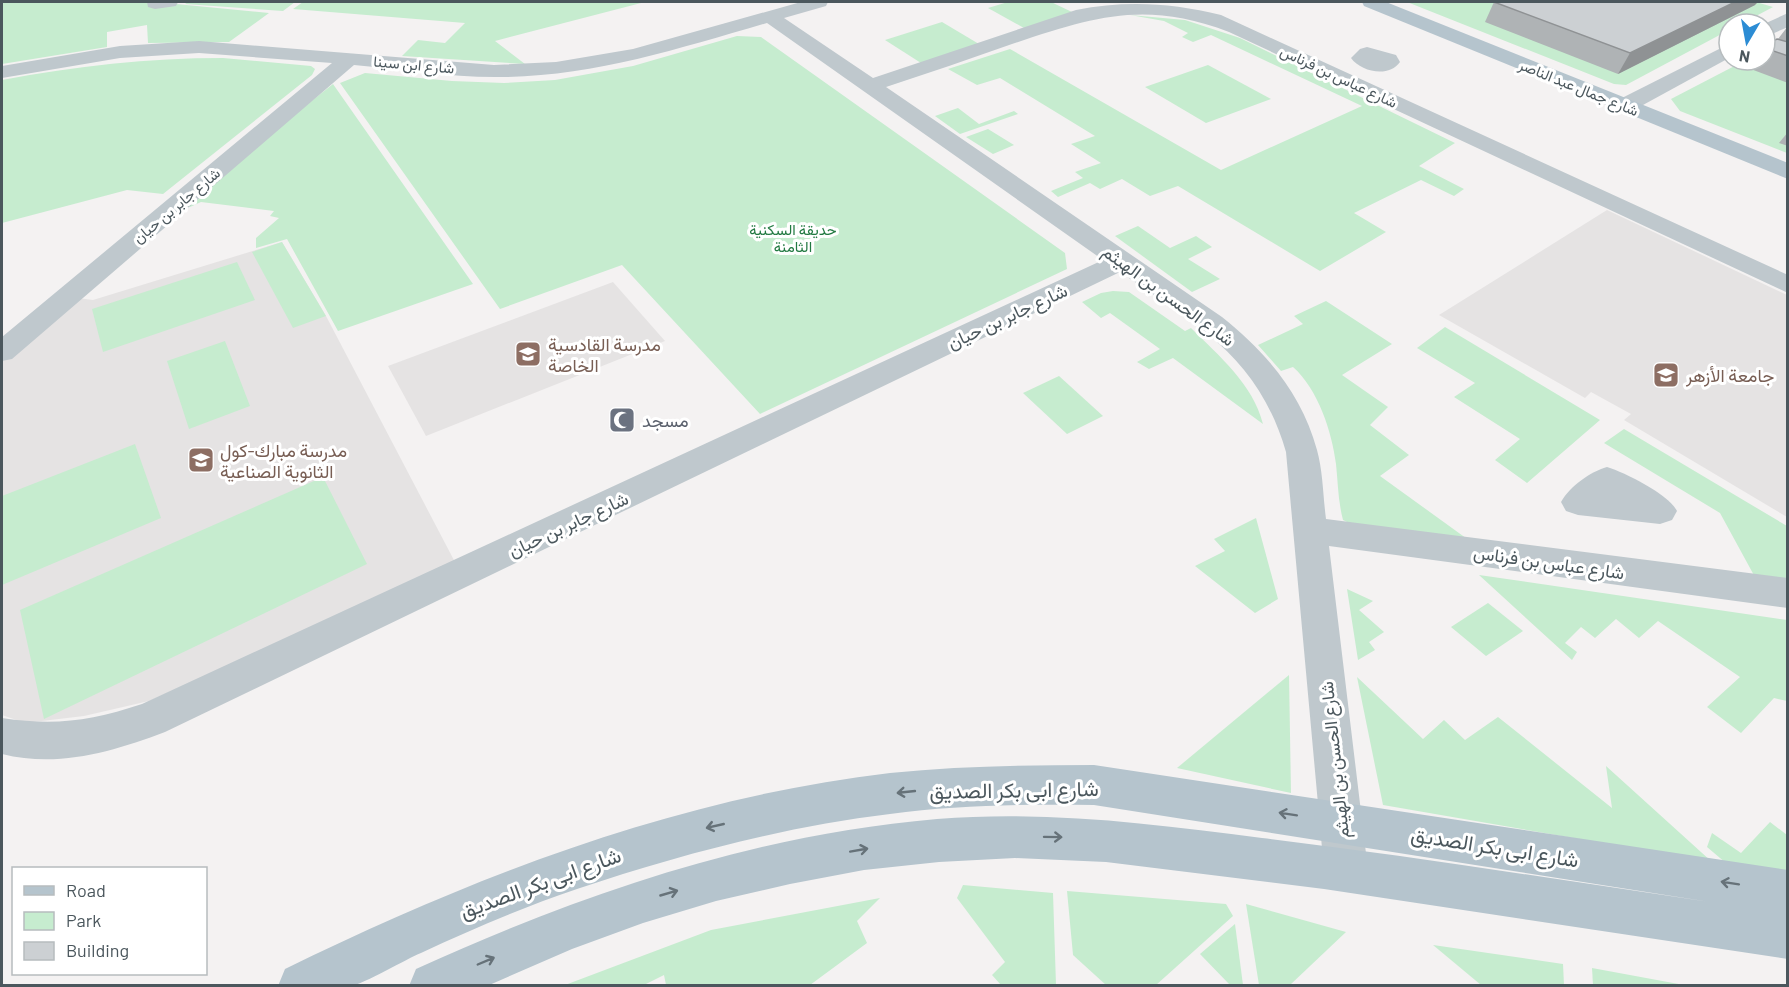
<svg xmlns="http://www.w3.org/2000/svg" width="1789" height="987" font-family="Barlow,Vazirmatn,sans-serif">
  <rect width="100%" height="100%" fill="#f4f2f2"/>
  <g fill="#e5e3e3">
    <path d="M1607,210L1787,295V517L1624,420L1631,414L1591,392L1585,398L1439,315Z"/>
    <path d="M282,242L326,316L456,564L149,701L84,716L25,723L2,715V356L70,297L93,300Z"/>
    <path d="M613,282L665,341L426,436L388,366Z"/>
  </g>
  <g fill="#c6eccf">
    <path d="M2,2H180L176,4L269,13L229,42L148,43L147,25L107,32V47L2,64Z"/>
    <path d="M188,2H295L283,11L185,4Z"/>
    <path d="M303,2H645L495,41L525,64L402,56L418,40L445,43L465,23L293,9Z"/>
    <path d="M1008,2H1051L1072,12L1024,28L988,8Z"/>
    <path d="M1407,2H1756L1773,7L1741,24H1729V30L1626,85L1614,84Z"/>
    <path d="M1130,15L1185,20L1240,38L1455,143L1419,166L1464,189L1454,196L1421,180L1354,213L1386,232L1320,271L1178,186L1150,196L1122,179L1100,189L1090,183L1058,197L1051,191L1083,178L1075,172L1101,163L1071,144L1095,136L1000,78L977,85L948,69L1010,49L1221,170L1362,106L1211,35L1193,42L1182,37L1188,33L1164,21Z"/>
    <path d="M942,22L979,44L921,63L885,40Z"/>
    <path d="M737,36L761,37L1065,253L1067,269L760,414L622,265L500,309L340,83L365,73L452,81L504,83L555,80L633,66Z"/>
    <path d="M223,58L311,66L315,69L312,75L163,194L127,190L2,223V80C76,66 148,58 223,58Z"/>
    <path d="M1746,60H1765L1787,66V153L1680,111L1671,99Z"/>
    <path d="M1208,65L1271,99L1206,123L1145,87Z"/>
    <path d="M333,84L473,284L338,331L287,239L256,248V238L279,218L270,216L274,211L201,202L190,207L179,206Z"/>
    <path d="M958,108L979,124L1014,111L1018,114L960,134L935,116Z"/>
    <path d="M988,129L1014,145L993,154L966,137Z"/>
    <path d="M1138,226L1170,248L1196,236L1212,247L1188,259L1220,279L1192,292L1115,236Z"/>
    <path d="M282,242L326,316L293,328L252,252Z"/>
    <path d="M237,262L255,300L103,352L92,309Z"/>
    <path d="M1113,291L1129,292L1185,331L1191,328C1219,356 1253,384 1263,424L1173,358L1149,369L1137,362L1160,349L1110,313L1101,318L1082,302L1101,293Z"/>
    <path d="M1326,301L1392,344L1342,375L1388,407L1370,425L1409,455L1380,476L1470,541L1359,528L1343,520C1338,501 1338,483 1336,464C1332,432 1318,389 1293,367L1281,371L1258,345L1303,324L1294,316Z"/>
    <path d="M1445,327L1600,420L1527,483L1495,460L1520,439L1454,397L1475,383L1417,348Z"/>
    <path d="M225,341L250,406L189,429L167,361Z"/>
    <path d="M1059,376L1103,416L1067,434L1023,393Z"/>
    <path d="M1624,429L1787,526V582L1756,579L1720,513L1604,443Z"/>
    <path d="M135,444L161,518L2,585V496Z"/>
    <path d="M323,477L367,564L44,719L20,610Z"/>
    <path d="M1256,518L1278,599L1255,613L1195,566L1225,551L1214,539Z"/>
    <path d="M1479,575L1787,620V701L1774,698L1741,733L1707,707L1740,677L1658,621L1639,638L1616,619L1595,638L1581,627L1565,643L1577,652L1572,660Z"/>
    <path d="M1347,589L1373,601L1359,610L1384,632L1369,642L1375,650L1358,660Z"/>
    <path d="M1488,603L1523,631L1486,656L1451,627Z"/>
    <path d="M1289,675L1291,793L1177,768Z"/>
    <path d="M1357,677L1423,739L1444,720L1465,740L1498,717L1612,808L1606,766L1712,862L1383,805Z"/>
    <path d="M1770,822L1787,835V877L1733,869L1707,847L1712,833L1741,853Z"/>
    <path d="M963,885L1053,893L1056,985H1001L992,975L1005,962L957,898Z"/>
    <path d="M1067,891L1226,904L1233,916L1156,985H1106L1073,955Z"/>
    <path d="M880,898L857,921L867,943L810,985H666L664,975L644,985H565L711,930Z"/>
    <path d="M1246,904L1346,932L1290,985H1259Z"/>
    <path d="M1235,924L1243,985H1230L1200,954Z"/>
    <path d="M1433,945L1563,964L1564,985H1481Z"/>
    <path d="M1592,968L1684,985H1593Z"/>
  </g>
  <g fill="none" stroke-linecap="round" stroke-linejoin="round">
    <g fill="#bfc8cd" fill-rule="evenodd">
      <path d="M147,2H178L176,6L155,9L148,7Z"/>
      <path d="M801,2H828L826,6L784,18L873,78L1076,10C1126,0 1172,3 1221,15L1788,275V293L1229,32C1144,0 1094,17 1012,44C970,59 928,73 886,87L1222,317C1266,352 1302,394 1317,450C1323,472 1323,496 1326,519L1788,578V608L1329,546L1368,870L1362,886L1346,892L1330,886L1324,870L1286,452C1258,356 1197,325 1120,272L165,732C112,752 58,768 2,754V718C55,726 91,721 142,704L1103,260L767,23C677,49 589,78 495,77C448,77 401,69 354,65L12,359L2,361V337L332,63L199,53L120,58L2,78V66L120,46L199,41L494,65L556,62L633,49Z"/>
      <path d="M1788,13V27L1765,37L1764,24Z"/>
      <path d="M1729,44V58L1632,111L1624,112L1616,111L1613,106L1616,101Z"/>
      <path d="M1367,47L1396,55L1400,62C1389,78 1361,72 1351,58L1360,49Z"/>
      <path d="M1607,467C1626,473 1668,494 1677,511L1672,520L1660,524L1578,515L1566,511L1561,502C1570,486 1590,472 1607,467Z"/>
    </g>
    <g fill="#b5c4cd" fill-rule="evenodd">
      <path d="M1362,2H1386L1788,163V179L1364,6Z"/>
      <path d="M1094,765L1788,870V959L1324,889L1106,862L1015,858L939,862L864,870L790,884L716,901L643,923L572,949L487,986H409L416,969C584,893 752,835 937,819C1047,810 1154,824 1262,838C1412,856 1561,880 1710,902L1094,805C1026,804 957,805 890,814C783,827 678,855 577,889C524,907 472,929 421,953C406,959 364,984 351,986C328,987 302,986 278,986L285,969C477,875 677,798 890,773C958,766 1026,765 1094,765Z"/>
    </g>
  </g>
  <g fill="#afb3b5">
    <path d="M1494,2L1755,5L1618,74L1485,22Z"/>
    <path d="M1788,26V83L1748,68L1753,60H1765V45L1778,39Z"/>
    <path d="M1788,132V146L1779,143Z"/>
  </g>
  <path fill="#8f9294" d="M1735,2H1758L1755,5L1618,74L1630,53Z"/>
  <g fill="#ccd0d3" stroke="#8f9294" stroke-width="1.5">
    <path d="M1494,2H1735L1630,53Z"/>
    <path d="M1777,39L1788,42V56L1765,48V45Z"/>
  </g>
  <defs><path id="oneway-shaft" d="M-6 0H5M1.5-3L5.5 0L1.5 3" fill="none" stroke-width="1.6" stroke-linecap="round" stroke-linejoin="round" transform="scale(1.5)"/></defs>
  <g stroke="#667279">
    <use href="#oneway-shaft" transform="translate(906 792) rotate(174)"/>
    <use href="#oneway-shaft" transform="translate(1288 814) rotate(-171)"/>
    <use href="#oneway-shaft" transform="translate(715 826) rotate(167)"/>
    <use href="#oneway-shaft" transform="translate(1053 837) rotate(1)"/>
    <use href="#oneway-shaft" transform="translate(859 850) rotate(-10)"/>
    <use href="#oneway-shaft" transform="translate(1730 883) rotate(-171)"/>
    <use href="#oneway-shaft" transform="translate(669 893) rotate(-16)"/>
    <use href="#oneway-shaft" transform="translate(486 961) rotate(-23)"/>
  </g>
  <defs>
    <symbol id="school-square" viewBox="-11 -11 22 22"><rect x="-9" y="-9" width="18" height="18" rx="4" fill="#8d6e63" stroke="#fff"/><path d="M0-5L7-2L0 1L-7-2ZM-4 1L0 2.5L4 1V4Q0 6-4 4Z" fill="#fff"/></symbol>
    <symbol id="university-square" viewBox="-11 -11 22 22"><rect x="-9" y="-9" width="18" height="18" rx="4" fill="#8d6e63" stroke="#fff"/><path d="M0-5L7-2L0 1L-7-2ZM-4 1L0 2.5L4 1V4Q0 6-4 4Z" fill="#fff"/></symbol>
    <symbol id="mosque-square" viewBox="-11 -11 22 22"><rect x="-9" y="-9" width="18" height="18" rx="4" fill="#6b7280" stroke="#fff"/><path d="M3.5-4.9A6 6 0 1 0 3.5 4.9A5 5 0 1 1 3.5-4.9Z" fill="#fff"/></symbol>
  </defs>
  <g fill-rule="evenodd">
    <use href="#school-square" x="513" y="339" width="30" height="30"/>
    <use href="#university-square" x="1651" y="360" width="30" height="30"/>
    <use href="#mosque-square" x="607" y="405" width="30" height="30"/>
    <use href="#school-square" x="186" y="445" width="30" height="30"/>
  </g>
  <g text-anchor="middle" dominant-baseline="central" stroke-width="6" stroke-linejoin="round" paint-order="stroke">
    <g font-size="15" fill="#4b575d" stroke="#fff">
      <text transform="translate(414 64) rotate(5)">شارع ابن سينا</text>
      <text transform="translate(1339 76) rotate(25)">شارع عباس بن فرناس</text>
      <text transform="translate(1579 87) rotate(22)">شارع جمال عبد الناصر</text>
      <text transform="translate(176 205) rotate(-40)">شارع جابر بن حيان</text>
    </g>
    <g font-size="15" fill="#217941" stroke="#fff">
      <text x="793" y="229">حديقة السكنية<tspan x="793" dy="17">الثامنة</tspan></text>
    </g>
    <g font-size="18" fill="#4b575d" stroke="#fff">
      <text transform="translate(1169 295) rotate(36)">شارع الحسن بن الهيثم</text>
      <text transform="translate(1007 316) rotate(-25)">شارع جابر بن حيان</text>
      <text transform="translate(568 524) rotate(-25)">شارع جابر بن حيان</text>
      <text transform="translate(1549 562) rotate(8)">شارع عباس بن فرناس</text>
      <text transform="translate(1334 760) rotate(-96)">شارع الحسن بن الهيثم</text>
    </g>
    <g font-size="18" fill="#785e54" stroke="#fff" text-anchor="start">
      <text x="548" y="344">مدرسة القادسية<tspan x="548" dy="21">الخاصة</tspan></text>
      <text x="1686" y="375">جامعة الأزهر</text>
      <text x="220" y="450">مدرسة مبارك-كول<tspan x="220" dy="21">الثانوية الصناعية</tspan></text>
    </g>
    <g font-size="18" fill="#5b616d" stroke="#fff" text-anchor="start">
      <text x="642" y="420">مسجد</text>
    </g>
    <g font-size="21" fill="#4b575d" stroke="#fff">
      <text transform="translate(1014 789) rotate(-1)">شارع ابى بكر الصديق</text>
      <text transform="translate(1495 846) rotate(9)">شارع ابى بكر الصديق</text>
      <text transform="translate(540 882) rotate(-20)">شارع ابى بكر الصديق</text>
    </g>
  </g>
  <rect width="1789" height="987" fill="none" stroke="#4b575d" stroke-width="6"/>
  <rect x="12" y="867" width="195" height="108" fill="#ffffff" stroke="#b7bcbe" stroke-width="1.5"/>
  <rect x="24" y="886" width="30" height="9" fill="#b5c4cd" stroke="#b7bcbe" stroke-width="1.5"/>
  <text x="66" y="897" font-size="18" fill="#4b575d">Road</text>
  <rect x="24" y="912" width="30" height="18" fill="#c6eccf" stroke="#b7bcbe" stroke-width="1.5"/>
  <text x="66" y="927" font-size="18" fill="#4b575d">Park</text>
  <rect x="24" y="942" width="30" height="18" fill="#ccd0d3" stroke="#b7bcbe" stroke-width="1.5"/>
  <text x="66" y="957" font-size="18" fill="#4b575d">Building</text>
  <g transform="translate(1747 42) rotate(190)"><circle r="28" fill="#ffffff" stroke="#b7bcbe" stroke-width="1.5"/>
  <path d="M0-4.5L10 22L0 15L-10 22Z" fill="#2c8cd4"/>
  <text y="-9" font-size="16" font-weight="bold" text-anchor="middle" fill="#4b575d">N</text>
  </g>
</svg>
